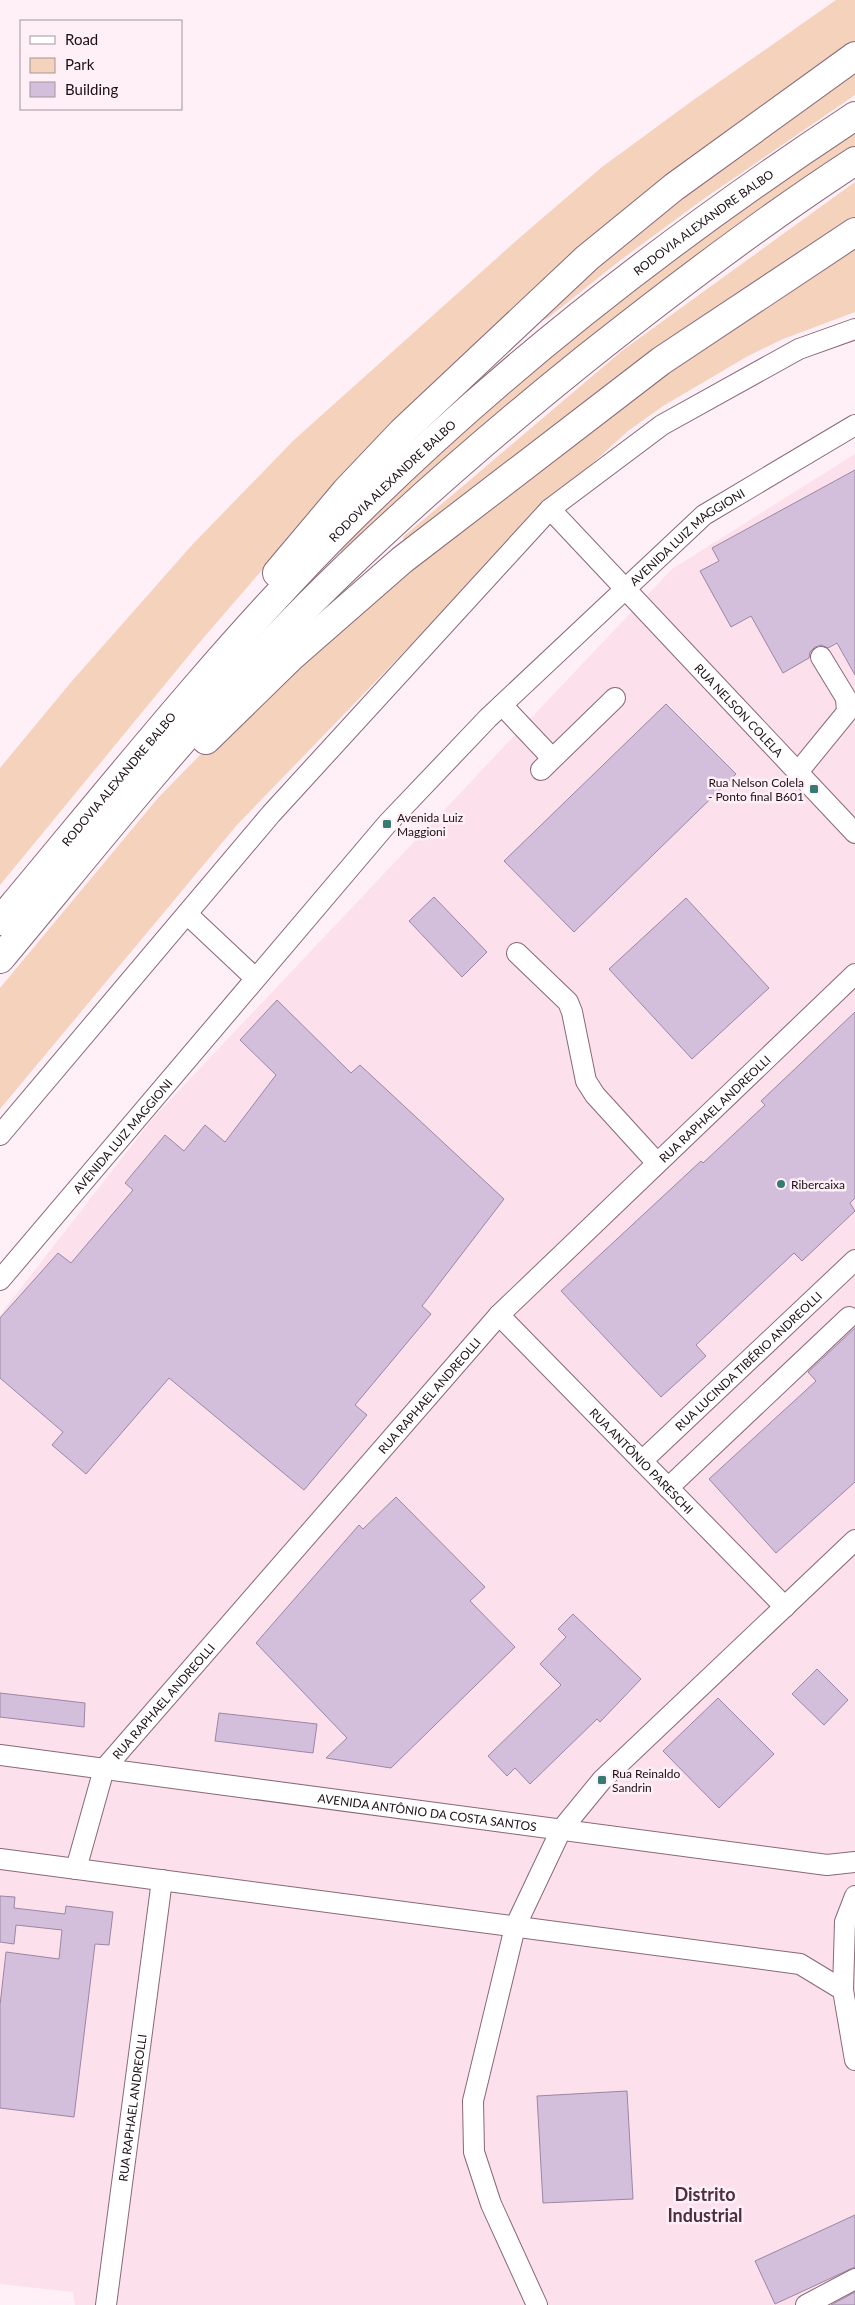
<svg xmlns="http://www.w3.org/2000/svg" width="855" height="2305" font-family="Lato,sans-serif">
  <rect width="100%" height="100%" fill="#ffeff6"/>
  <path fill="#fce0ec" d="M855,454V2305H75L73,2292L0,2284V1315L153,1118L672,569Z"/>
  <g fill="#f4d2bc">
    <path d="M836,0H855V47L324,498L199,643L0,885V768L72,681L192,545L294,440L517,240L602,167L692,101Z"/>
    <path d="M855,68V95L702,200L618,262L548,318L538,322L604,255Z"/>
    <path d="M855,126V149L345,556L336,546L382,497L613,299Z"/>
    <path d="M855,182V218L650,353L404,543L403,537L623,350Z"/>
    <path d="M855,244V312L783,339L748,356L663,406L628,431L542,509L236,826L0,1109V988L158,798L243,711L391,579L649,384Z"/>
  </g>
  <g fill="#d3bedc" stroke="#9b87a4">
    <path d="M855,470V675L837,643L828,648L821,645L815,647L810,652L809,658L783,673L751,616L731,627L700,571L719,561L712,548Z"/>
    <path d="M666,704L736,774L574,932L504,861Z"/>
    <path d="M434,897L487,952L462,977L409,921Z"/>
    <path d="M686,898L769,988L692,1059L609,969Z"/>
    <path d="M277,1000L351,1073L360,1065L504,1199L422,1306L431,1314L355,1405L367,1415L304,1490L169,1378L86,1474L52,1445L63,1432L0,1378V1318L58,1253L71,1263L133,1190L125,1183L165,1135L184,1151L205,1125L225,1142L276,1075L240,1040Z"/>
    <path d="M855,1012V1198L850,1203L855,1211L802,1261L794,1253L696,1345L706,1356L661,1397L561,1291L701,1161L703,1163L765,1105L761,1101Z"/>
    <path d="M855,1328V1482L776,1553L709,1479L816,1381L808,1372Z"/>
    <path d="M396,1497L485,1587L470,1601L515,1647L391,1768L326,1758L347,1738L256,1643L359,1525L363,1529Z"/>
    <path d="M573,1614L641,1679L600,1722L597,1719L530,1784L515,1768L507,1776L488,1756L561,1685L540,1664L566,1637L558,1629Z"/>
    <path d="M817,1669L848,1700L824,1725L792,1694Z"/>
    <path d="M0,1693L85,1703L84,1727L0,1717Z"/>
    <path d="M718,1698L774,1754L719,1808L663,1751Z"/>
    <path d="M219,1713L317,1724L313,1753L215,1741Z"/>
    <path d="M0,1896L15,1897L14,1908L65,1914L66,1906L113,1912L109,1945L95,1944L74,2117L0,2108V2005L6,1952L59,1959L62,1930L16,1925L14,1944L0,1942Z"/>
    <path d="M627,2091L633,2199L543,2203L537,2096Z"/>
    <path d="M855,2215V2267L775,2304L755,2261Z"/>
    <path d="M855,2292V2305H831Z"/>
  </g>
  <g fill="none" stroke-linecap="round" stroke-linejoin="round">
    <defs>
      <g id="minor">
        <path id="s1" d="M550,509L855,833"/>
        <path d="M502,705L552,758"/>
        <path d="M541,770L615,698"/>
        <path d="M798,772L847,712L846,698L821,657"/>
        <path d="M187,914L255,978"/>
        <path d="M517,953L568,1002L572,1012L586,1081L595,1095L657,1163"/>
        <path d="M0,1135L271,814L550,509L662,425L799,349L855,329"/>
        <path id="s2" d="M0,1280L387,824L488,718L704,515L855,425"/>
        <path id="s3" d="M499,1315L785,1607"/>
        <path id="s4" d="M642,1461L855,1260"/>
        <path d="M668,1488L849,1317"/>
        <path id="s5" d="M0,1755L827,1865L855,1862"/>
        <path d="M0,1859L800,1964L843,1990"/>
        <path id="s6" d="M76,1869L104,1769L499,1315L855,974"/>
        <path d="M855,1896L845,1922L843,1990L855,2060"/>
        <path id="s7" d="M106,2305L162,1880"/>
        <path d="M537,2305L491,2204L474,2152L473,2101L515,1927L561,1830L602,1780L855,1540"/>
        <path d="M806,2305L855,2279"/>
      </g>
      <g id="highway">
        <path d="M277,573L346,491L402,432L587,258L674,187L855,56"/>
        <path d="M206,740L291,657L402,560L661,361L855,232"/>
        <path id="s8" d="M0,921C109,791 215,657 334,536C492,376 668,239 855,116"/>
        <path d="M0,959C86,856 169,751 261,654C360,548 471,451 584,360C672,290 761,222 855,161"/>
      </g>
    </defs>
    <use href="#minor" stroke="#896877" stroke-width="22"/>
    <use href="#highway" stroke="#896877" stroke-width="30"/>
    <use href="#minor" stroke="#fff" stroke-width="20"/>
    <use href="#highway" stroke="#fff" stroke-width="28"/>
  </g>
  <g fill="#357b71" stroke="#ffeff6" stroke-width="2">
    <rect x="809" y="784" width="10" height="10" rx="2.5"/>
    <rect x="382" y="819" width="10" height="10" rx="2.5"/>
    <circle cx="781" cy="1184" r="5"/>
    <rect x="597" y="1775" width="10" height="10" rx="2.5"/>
  </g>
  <g text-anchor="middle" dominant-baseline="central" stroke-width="5" stroke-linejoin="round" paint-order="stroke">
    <g font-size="12" fill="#1c1016" stroke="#ffeff6">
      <text stroke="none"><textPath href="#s8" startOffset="995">RODOVIA ALEXANDRE BALBO</textPath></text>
      <text stroke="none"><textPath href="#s8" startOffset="590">RODOVIA ALEXANDRE BALBO</textPath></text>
      <text stroke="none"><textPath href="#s2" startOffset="1014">AVENIDA LUIZ MAGGIONI</textPath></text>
      <text stroke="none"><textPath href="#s1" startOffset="276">RUA NELSON COLELA</textPath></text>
      <text stroke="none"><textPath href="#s8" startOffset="185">RODOVIA ALEXANDRE BALBO</textPath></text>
      <text stroke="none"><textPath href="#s6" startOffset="1004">RUA RAPHAEL ANDREOLLI</textPath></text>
      <text stroke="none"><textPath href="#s2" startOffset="189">AVENIDA LUIZ MAGGIONI</textPath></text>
      <text stroke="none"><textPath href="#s4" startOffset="146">RUA LUCINDA TIBÉRIO ANDREOLLI</textPath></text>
      <text stroke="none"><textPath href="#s6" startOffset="599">RUA RAPHAEL ANDREOLLI</textPath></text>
      <text stroke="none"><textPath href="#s3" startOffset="204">RUA ANTÔNIO PARESCHI</textPath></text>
      <text stroke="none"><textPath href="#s6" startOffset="194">RUA RAPHAEL ANDREOLLI</textPath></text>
      <text stroke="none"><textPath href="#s5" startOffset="431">AVENIDA ANTÔNIO DA COSTA SANTOS</textPath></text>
      <text stroke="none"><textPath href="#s7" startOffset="199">RUA RAPHAEL ANDREOLLI</textPath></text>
    </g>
    <g font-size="12" fill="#1c1016" stroke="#ffeff6" text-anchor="start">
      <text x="804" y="782" text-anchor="end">Rua Nelson Colela<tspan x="804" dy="14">- Ponto final B601</tspan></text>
      <text x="397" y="817">Avenida Luiz<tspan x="397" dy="14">Maggioni</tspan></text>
      <text x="791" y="1184">Ribercaixa</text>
      <text x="612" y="1773">Rua Reinaldo<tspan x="612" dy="14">Sandrin</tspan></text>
    </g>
    <g font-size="18" font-weight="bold" fill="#4b2f3d" stroke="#ffeff6">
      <text x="705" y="2194">Distrito<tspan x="705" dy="21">Industrial</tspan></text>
    </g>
  </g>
  <rect x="20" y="20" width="162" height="90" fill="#ffeff6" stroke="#a4969c"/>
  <rect x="30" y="36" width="25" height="8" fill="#ffffff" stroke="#a4969c"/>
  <text x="65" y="45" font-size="15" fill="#1c1016">Road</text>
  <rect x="30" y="58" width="25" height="15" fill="#f4d2bc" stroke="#a4969c"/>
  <text x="65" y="70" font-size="15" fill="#1c1016">Park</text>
  <rect x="30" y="82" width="25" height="15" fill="#d3bedc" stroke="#a4969c"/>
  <text x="65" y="95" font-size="15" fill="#1c1016">Building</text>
</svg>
